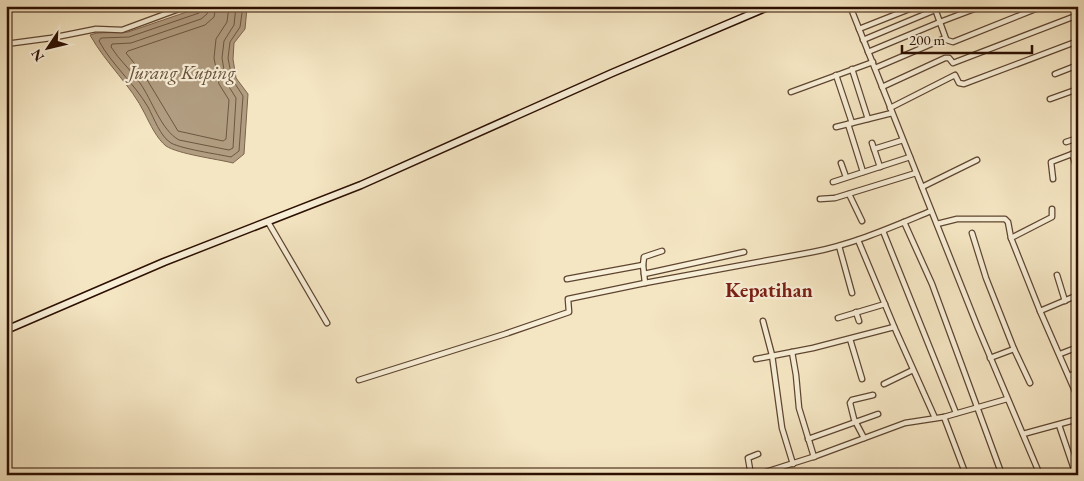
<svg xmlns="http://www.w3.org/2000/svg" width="1084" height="481" font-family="'EB Garamond',serif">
  <rect width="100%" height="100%" fill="#f5e6c3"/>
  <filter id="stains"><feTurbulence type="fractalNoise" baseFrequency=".004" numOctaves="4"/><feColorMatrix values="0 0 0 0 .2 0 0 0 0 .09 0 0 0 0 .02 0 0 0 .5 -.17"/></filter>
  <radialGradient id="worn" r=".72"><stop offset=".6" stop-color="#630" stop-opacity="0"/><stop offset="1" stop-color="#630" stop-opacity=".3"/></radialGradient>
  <path fill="#b19d81" stroke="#7c644d" d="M204,6H247V8L245,29L234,43L233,59L236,78L248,94L244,154L233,163C217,159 178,154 166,146C157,139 150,124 145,114C131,85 106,64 90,35L97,33L128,32Z"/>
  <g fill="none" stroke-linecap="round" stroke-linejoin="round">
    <g stroke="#6e5640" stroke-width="1">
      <path d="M202,6V10L199,13L129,37L101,38L99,41C112,65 134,83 148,107C154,118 160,136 171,143C182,149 217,154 231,157L239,151L243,96L232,79L228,58L230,42L240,27L243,6"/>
      <path d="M209,6L207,14L201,19L131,43L112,44L111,47C119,60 131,70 140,83C152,100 161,130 179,140L229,150L233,148L236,98L226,82L222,58L224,41L234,25L236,6"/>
      <path d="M216,6L214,17L205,25L128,51L126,53L146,78L178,131L223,141L226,139L229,100L219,84L214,58L216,39L227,22L229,6"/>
    </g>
    <defs>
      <g id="street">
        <path d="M850,6L978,328L1040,475"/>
        <path d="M934,6L946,39"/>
        <path d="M859,29L917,6"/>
        <path d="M863,40L935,10"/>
        <path d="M6,44L51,38L96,29L122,30L187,6"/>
        <path d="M868,52L940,22L982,6"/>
        <path d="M875,68L943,39L953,42L1043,6"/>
        <path d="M852,69L868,119"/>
        <path d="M1055,74L1078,65"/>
        <path d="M836,75L852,123"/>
        <path d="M882,87L945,58H949L953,63L1078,15"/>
        <path d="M791,92L873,62"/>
        <path d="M1050,99L1078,89"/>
        <path d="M890,108L955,75L959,83L964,84L1078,41"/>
        <path d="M848,124L863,172"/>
        <path d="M836,127L892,113"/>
        <path d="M1066,142L1078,138"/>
        <path d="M872,143L880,167"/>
        <path d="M874,149L903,140"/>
        <path d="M1078,151L1072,154L1078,172"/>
        <path d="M841,163L846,177"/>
        <path d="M1053,179L1051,162L1072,154"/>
        <path d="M833,182L910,157"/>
        <path d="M922,187L977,160"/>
        <path d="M849,194L862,221"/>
        <path d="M820,199L835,198L916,173"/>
        <path d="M268,222L327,323"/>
        <path d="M904,222L932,284L1002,475"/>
        <path d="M937,224L957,219H1005L1008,222L1011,238"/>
        <path d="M883,231L956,413"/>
        <path d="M972,233L986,278L1014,349L990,358"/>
        <path d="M858,240L896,331L935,418"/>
        <path d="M839,246L852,293"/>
        <path d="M643,265L644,257L662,251"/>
        <path d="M644,274L744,252"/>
        <path d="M1057,275L1065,301"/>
        <path d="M567,279L643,265L645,283L813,252C854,244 892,227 931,211"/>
        <path d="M1078,295L1040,311L1078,398"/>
        <path d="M1040,311L1011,238L1052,217V209"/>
        <path d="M856,312L859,321"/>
        <path d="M838,318L885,304"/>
        <path d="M1076,319L1078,318"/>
        <path d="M763,321L772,355L782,428L793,464"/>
        <path d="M850,339L862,379"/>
        <path d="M1014,349L1030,383"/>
        <path d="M792,352L796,375L799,408L814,457"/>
        <path d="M1060,354L1078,347"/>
        <path d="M756,359L813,348L894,327"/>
        <path d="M1069,376L1078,372"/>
        <path d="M359,380L505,334L569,312L568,299L645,283"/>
        <path d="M884,384L913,370"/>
        <path d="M944,417L966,475"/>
        <path d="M1059,425L1076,475"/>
        <path d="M1023,434L1078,419"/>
        <path d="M864,438L854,419L850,403L852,400L873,395"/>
        <path d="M808,439L878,414"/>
        <path d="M751,475L748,458L758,454"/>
        <path d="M756,475L816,456L905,423L944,417L1007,399"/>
      </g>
      <path id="secondary" d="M6,330L164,262L361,185L612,73L770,6"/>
    </defs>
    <use href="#street" stroke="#5e4531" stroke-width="7"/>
    <use href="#secondary" stroke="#2c0f00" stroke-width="9"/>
    <use href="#street" stroke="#f8efd8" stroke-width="4.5"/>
    <use href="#secondary" stroke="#f8efd8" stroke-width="6"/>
  </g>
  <g text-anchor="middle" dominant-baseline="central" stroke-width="4.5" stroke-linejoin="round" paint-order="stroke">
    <g font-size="19" font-style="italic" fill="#684f3a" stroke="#f8efd8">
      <text x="182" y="72">Jurang Kuping</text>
    </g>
    <g font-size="20" font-weight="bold" fill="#7a1f14" stroke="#f8efd8">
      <text x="769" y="290">Kepatihan</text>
    </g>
  </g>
  <rect width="1084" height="481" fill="none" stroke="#f5e6c3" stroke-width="25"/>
  <rect x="8" y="8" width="1069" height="466" fill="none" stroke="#2c0f00" stroke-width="2.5"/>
  <rect x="12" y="12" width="1059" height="456" fill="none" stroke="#2c0f00"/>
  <g transform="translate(48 48) rotate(235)" stroke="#f8efd8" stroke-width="4" paint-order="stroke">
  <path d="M0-4L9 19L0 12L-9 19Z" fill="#2c0f00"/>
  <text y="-8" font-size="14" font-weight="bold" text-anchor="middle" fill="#2c0f00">N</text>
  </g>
  <path d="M902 45v8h130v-8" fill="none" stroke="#2c0f00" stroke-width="2.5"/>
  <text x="909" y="45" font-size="15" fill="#2c0f00" stroke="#f8efd8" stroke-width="4" paint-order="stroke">200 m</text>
  <rect width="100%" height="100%" filter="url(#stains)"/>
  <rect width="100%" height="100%" fill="url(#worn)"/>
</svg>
